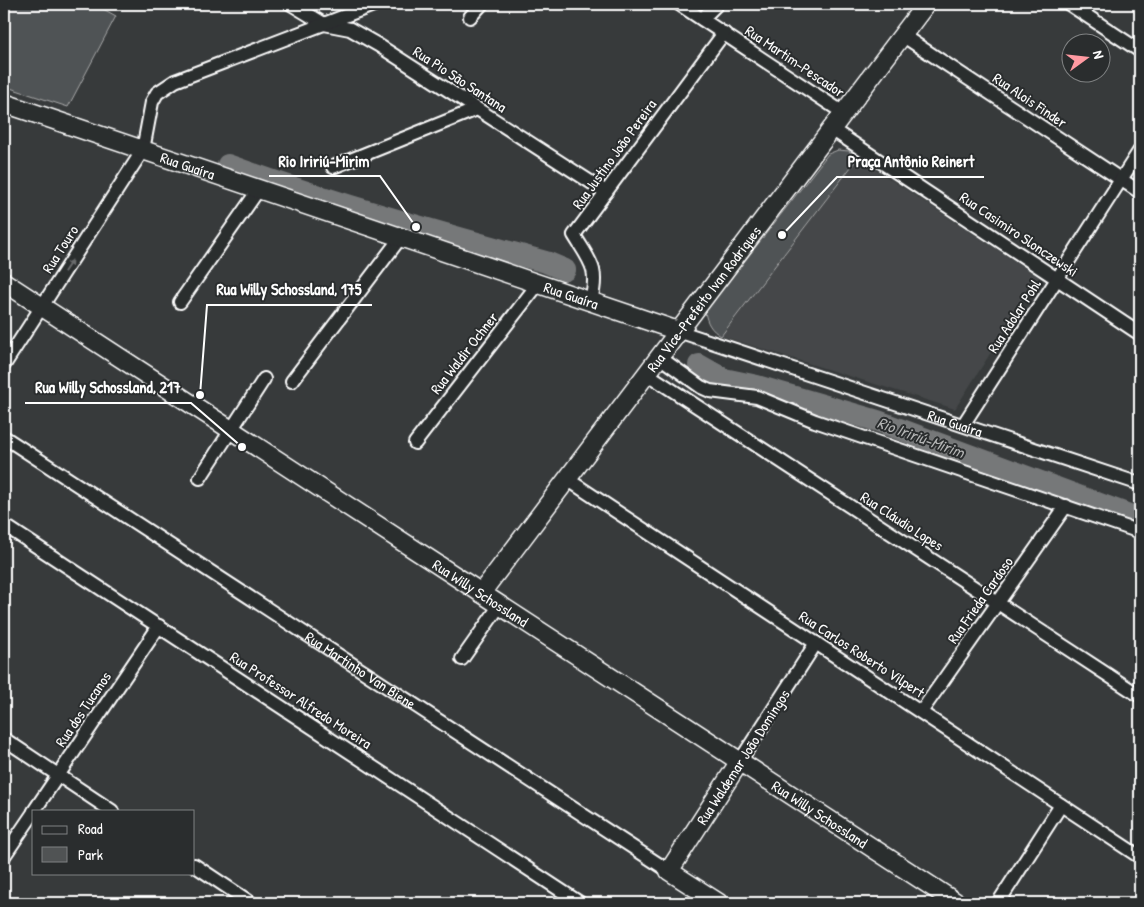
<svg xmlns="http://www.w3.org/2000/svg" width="1144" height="907" font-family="'Patrick Hand',sans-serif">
  <rect width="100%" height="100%" fill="#373a3b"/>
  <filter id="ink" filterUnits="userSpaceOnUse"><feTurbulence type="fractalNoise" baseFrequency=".02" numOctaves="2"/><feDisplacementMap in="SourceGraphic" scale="10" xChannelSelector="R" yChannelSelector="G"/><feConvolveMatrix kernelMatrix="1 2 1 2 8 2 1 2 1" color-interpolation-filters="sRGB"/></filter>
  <g filter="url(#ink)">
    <path fill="#444748" d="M858,158L1039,277L955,409L721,336Z"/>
    <g fill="#505354" stroke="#a8a9aa">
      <path d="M4,4H94L116,16L68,107L4,86Z"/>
      <path d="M838,150L849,151L858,158L721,336C711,330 707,323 705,312L828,154Z"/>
    </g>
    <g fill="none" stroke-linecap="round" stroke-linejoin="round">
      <g stroke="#767879" stroke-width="22">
        <path d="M228,165C333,203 439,233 546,262L565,270"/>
        <path d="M699,365L724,379L757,386L878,421L1140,519"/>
      </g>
      <defs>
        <g id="street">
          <path d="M291,4L324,24L350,29L378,45L606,192"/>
          <path d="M679,4L842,112"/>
          <path d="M1069,4L1140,51"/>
          <path d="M470,17L482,4"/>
          <path d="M702,19L717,4"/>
          <path d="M902,35L1140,192"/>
          <path d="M830,128L1140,334"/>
          <path d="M333,167L477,109"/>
          <path d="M591,301C599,268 591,263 574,235L724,33"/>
          <path d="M180,302L259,189"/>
          <path id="s1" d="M678,331L1140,484"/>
          <path d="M658,356L701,387L710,391L757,397L815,421L1140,532"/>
          <path d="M4,365L143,150L152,102L157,93L175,81L376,4"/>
          <path d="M646,373L1140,696"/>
          <path d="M292,381L401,237"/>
          <path d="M963,425L1140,150"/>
          <path id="s2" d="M4,437L669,871"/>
          <path d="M415,443L538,284"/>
          <path d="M200,478L264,379"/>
          <path d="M567,479L1140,857"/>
          <path d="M4,525L580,903"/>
          <path d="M462,659L500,605"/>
          <path d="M921,712L1066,506"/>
          <path d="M4,739L112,811"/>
          <path d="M740,761L816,643"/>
          <path d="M34,811L159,626"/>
          <path d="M4,856L34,812"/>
          <path d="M194,865L251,903"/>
          <path d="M998,903L1061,805"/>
        </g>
        <g id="secondary">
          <path id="s3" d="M4,103L678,331"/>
          <path id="s4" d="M4,282L957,903"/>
          <path id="s5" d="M481,593L926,4"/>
          <path d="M719,903L669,871L740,761"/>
        </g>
      </defs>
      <use href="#street" stroke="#fff" stroke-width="16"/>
      <use href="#secondary" stroke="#fff" stroke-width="21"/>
      <use href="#street" stroke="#2a2d2e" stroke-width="12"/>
      <use href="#secondary" stroke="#2a2d2e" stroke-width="18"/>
    </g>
    <defs><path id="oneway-solid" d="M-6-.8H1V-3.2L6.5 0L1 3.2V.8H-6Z" transform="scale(1.25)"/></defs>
    <use fill="#6a6c6d" href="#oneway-solid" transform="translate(68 266) rotate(-57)"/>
  </g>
  <g text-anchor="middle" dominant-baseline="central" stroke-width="4" stroke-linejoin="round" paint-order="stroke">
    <g font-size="15" fill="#fff" stroke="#2a2d2e">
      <text transform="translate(795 61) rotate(34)">Rua Martim-Pescador</text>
      <text transform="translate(460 79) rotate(33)">Rua Pio São Santana</text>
      <text transform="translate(1030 100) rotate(34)">Rua Alois Finder</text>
      <text transform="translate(614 154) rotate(-54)">Rua Justino João Pereira</text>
      <text stroke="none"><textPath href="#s3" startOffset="194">Rua Guaíra</textPath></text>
      <text transform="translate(1019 234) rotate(34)">Rua Casimiro Slonczewski</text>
      <text transform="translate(60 249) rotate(-57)">Rua Touro</text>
      <text stroke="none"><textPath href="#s3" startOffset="599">Rua Guaíra</textPath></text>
      <text stroke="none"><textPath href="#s5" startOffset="369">Rua Vice-Prefeito Ivan Rodrigues</textPath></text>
      <text transform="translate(1014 316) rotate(-57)">Rua Adolar Pohl</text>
      <text transform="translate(464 353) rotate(-52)">Rua Waldir Ochner</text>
      <text stroke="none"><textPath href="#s1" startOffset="292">Rua Guaíra</textPath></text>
      <text transform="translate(902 521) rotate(33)">Rua Cláudio Lopes</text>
      <text stroke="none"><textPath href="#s4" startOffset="569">Rua Willy Schossland</textPath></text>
      <text transform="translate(980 600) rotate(-55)">Rua Frieda Cardoso</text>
      <text transform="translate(862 654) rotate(33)">Rua Carlos Roberto Vilpert</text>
      <text stroke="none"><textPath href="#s2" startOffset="426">Rua Martinho Van Biene</textPath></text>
      <text transform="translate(301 700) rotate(33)">Rua Professor Alfredo Moreira</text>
      <text transform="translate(83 709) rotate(-56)">Rua dos Tucanos</text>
      <text transform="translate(743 757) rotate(-57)">Rua Waldemar João Domingos</text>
      <text stroke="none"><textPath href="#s4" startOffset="974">Rua Willy Schossland</textPath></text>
    </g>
    <g font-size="16" font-style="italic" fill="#b4b5b5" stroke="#2a2d2e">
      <text transform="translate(921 437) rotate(20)">Rio Iririú-Mirim</text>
    </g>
  </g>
  <path fill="none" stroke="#fff" stroke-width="2" d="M416 227L380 176H269M782 235L837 177H984M200 395L207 305H372M242 447L191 403H25"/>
  <g fill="#fff" stroke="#2a2d2e" stroke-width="2">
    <circle cx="416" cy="227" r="5"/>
    <circle cx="782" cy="235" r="5"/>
    <circle cx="200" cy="395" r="5"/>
    <circle cx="242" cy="447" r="5"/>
  </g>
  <g font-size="16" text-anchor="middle" font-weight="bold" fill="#fff" stroke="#2a2d2e" stroke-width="4" stroke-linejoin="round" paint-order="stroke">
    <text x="324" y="167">Rio Iririú-Mirim</text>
    <text x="911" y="167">Praça Antônio Reinert</text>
    <text x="289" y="295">Rua Willy Schossland, 175</text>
    <text x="108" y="393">Rua Willy Schossland, 217</text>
  </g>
  <rect width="1144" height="907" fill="none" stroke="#2a2d2e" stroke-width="20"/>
  <rect x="10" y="10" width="1124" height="887" fill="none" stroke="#fff" stroke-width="2" filter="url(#ink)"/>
  <rect x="32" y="810" width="162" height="65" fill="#2a2d2e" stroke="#7f8182"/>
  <rect x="42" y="826" width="25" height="8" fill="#2a2d2e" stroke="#7f8182"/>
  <text x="78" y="834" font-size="15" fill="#ffffff">Road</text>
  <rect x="42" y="847" width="25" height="15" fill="#505354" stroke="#7f8182"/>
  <text x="78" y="860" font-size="15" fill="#ffffff">Park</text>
  <g transform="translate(1086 58) rotate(75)"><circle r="24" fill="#2a2d2e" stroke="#7f8182"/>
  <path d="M0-4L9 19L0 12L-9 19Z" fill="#ff9aa2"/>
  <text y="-8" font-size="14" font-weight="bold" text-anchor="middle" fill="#ffffff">N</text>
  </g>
</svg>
